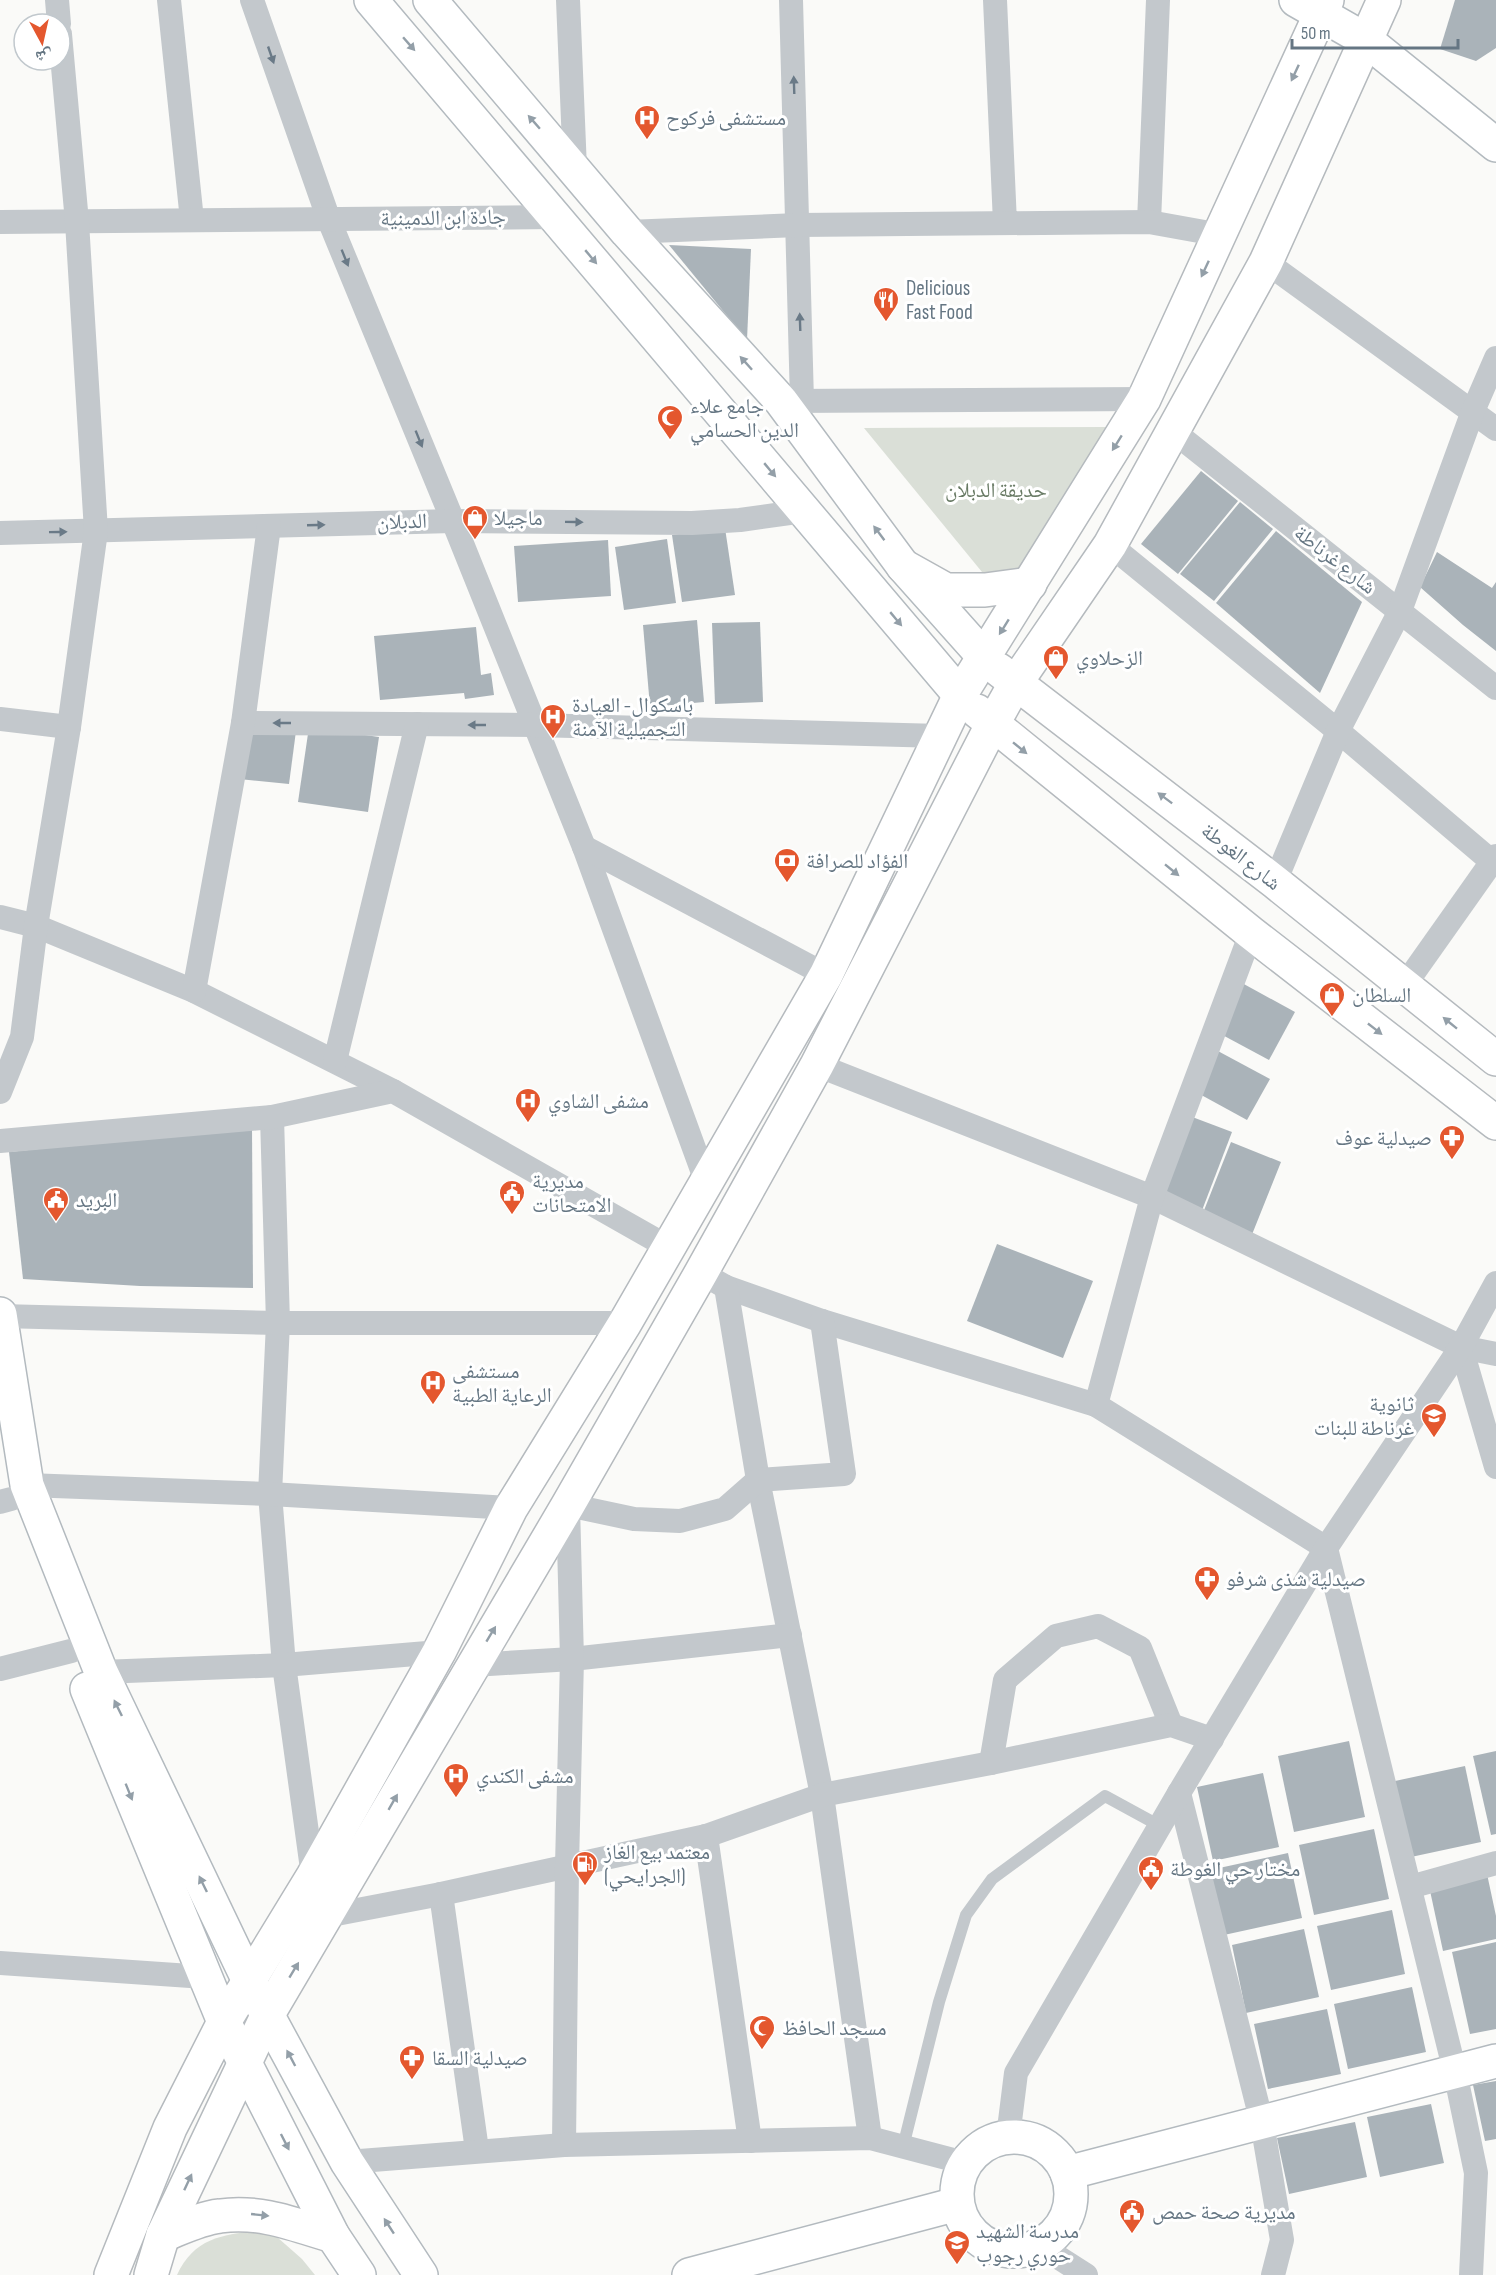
<svg xmlns="http://www.w3.org/2000/svg" width="1496" height="2275" font-family="'Sofia Sans Condensed','Noto Naskh Arabic',sans-serif">
  <rect width="100%" height="100%" fill="#fafaf8"/>
  <g fill="#dadfd7">
    <path d="M1106,427L1020,572L1004,574L982,572L864,428Z"/>
    <path d="M269,2230L302,2259L315,2275H177C196,2234 229,2234 269,2230Z"/>
  </g>
  <g fill="#aab3b9">
    <path d="M1455,0H1496V48L1476,61L1440,49Z"/>
    <path d="M669,245L751,249L747,340Z"/>
    <path d="M1201,471L1238,501L1178,574L1141,544Z"/>
    <path d="M1240,502L1273,529L1214,601L1180,574Z"/>
    <path d="M725,528L735,595L682,602L672,535Z"/>
    <path d="M1276,531L1362,602L1320,693L1216,603Z"/>
    <path d="M667,539L676,603L624,610L615,547Z"/>
    <path d="M608,540L611,596L518,602L514,546Z"/>
    <path d="M1437,552L1492,588L1496,582V651L1463,625L1420,587Z"/>
    <path d="M697,620L704,702L650,707L643,625Z"/>
    <path d="M760,622L763,702L715,704L712,623Z"/>
    <path d="M476,627L481,675L491,673L494,695L465,699L464,693L380,700L374,636Z"/>
    <path d="M245,725L296,731L289,784L239,779Z"/>
    <path d="M309,727L379,737L368,812L298,802Z"/>
    <path d="M1242,983L1295,1012L1269,1060L1215,1031Z"/>
    <path d="M1216,1050L1270,1079L1247,1120L1194,1091Z"/>
    <path d="M1187,1115L1232,1132L1201,1213L1156,1195Z"/>
    <path d="M252,1127L253,1288L140,1286L23,1279L9,1152Z"/>
    <path d="M1231,1142L1281,1162L1251,1237L1201,1218Z"/>
    <path d="M997,1244L1093,1281L1063,1358L967,1321Z"/>
    <path d="M1349,1741L1365,1817L1294,1832L1278,1756Z"/>
    <path d="M1496,1751V1834L1491,1835L1473,1756Z"/>
    <path d="M1465,1766L1481,1842L1411,1857L1395,1781Z"/>
    <path d="M1263,1773L1279,1847L1213,1861L1197,1787Z"/>
    <path d="M1374,1829L1389,1899L1314,1915L1299,1845Z"/>
    <path d="M1288,1853L1302,1918L1224,1935L1210,1870Z"/>
    <path d="M1487,1874L1496,1916V1939L1443,1951L1429,1886Z"/>
    <path d="M1392,1910L1405,1974L1331,1990L1317,1926Z"/>
    <path d="M1304,1929L1319,1997L1246,2013L1232,1945Z"/>
    <path d="M1496,1942V2029L1470,2034L1452,1952Z"/>
    <path d="M1412,1987L1426,2052L1348,2069L1334,2004Z"/>
    <path d="M1327,2009L1341,2074L1268,2089L1254,2024Z"/>
    <path d="M1496,2081V2139L1485,2141L1473,2085Z"/>
    <path d="M1431,2104L1444,2163L1380,2177L1367,2117Z"/>
    <path d="M1355,2122L1367,2177L1289,2194L1277,2138Z"/>
  </g>
  <g fill="none" stroke-linecap="round" stroke-linejoin="round">
    <defs>
      <g id="secondary">
        <path d="M371,0L960,695"/>
        <path d="M430,0L627,232L781,401L903,566L985,658"/>
        <path d="M1296,0L1366,40L1496,145"/>
        <path d="M0,1314L27,1485L101,1672L249,1981L347,2162L421,2275"/>
        <path d="M87,1689L224,2022L333,2236L359,2275"/>
        <circle cx="1014" cy="2194" r="57"/>
        <path d="M1067,2173L1496,2061"/>
        <path d="M689,2275L957,2204"/>
      </g>
      <g id="primary">
        <path d="M903,566L946,590H985L1030,584"/>
        <path d="M999,670L1275,882L1496,1059"/>
        <path d="M977,711L1251,933L1496,1123"/>
        <path d="M163,2235C181,2228 201,2218 220,2216C260,2210 296,2225 333,2236"/>
        <path d="M111,2275L170,2128L224,2022L313,1876L439,1652L511,1508L625,1323L826,975L960,695L1144,399L1327,0"/>
        <path d="M151,2275L163,2235L268,2014L568,1505L701,1273L817,1065L992,725L1015,684L1110,545L1266,262L1384,0"/>
      </g>
    </defs>
    <use href="#secondary" stroke="#b3babf" stroke-width="36"/>
    <use href="#primary" stroke="#b5babe" stroke-width="36"/>
    <path stroke="#c3c8cc" stroke-width="12" d="M903,2147L939,2002L966,1915L992,1879L1105,1796L1160,1826"/>
    <g stroke="#c3c8cc" stroke-width="24">
      <path d="M57,0L59,24"/>
      <path d="M169,0L192,220"/>
      <path d="M252,0L329,220L453,521L584,847L706,1181"/>
      <path d="M568,0L575,169"/>
      <path d="M791,0L802,401"/>
      <path d="M995,0L1005,223"/>
      <path d="M0,222L557,217"/>
      <path d="M1149,222L1158,0"/>
      <path d="M627,232L798,225L1149,222L1221,235"/>
      <path d="M1266,262L1496,429"/>
      <path d="M787,401L1144,399"/>
      <path d="M1174,432L1496,688"/>
      <path d="M0,533L453,521L692,523L740,520L804,511"/>
      <path d="M1110,545L1338,731L1496,865"/>
      <path d="M0,719L69,727"/>
      <path d="M243,723L535,725L941,736"/>
      <path d="M584,847L826,975"/>
      <path d="M1275,882L1338,731L1400,611L1473,411L1496,358"/>
      <path d="M0,917L36,926L194,991L393,1091"/>
      <path d="M1404,986L1496,856"/>
      <path d="M194,991L243,723L269,526"/>
      <path d="M335,1061L417,724"/>
      <path d="M817,1065L1152,1197L1461,1347L1496,1467"/>
      <path d="M0,1092L22,1037L36,926L69,727L96,531L77,222L60,34"/>
      <path d="M272,1117L278,1323L270,1494L284,1665L313,1876"/>
      <path d="M0,1141L272,1117L393,1091L668,1247"/>
      <path d="M701,1273L726,1287L822,1321L1096,1405L1152,1197L1251,933"/>
      <path d="M726,1287L758,1480L822,1795L870,2138"/>
      <path d="M0,1316L278,1323H625"/>
      <path d="M1461,1347L1496,1354"/>
      <path d="M1096,1405L1326,1548L1461,1347L1496,1283"/>
      <path d="M27,1485L270,1494L511,1508"/>
      <path d="M0,1502L11,1499"/>
      <path d="M473,1665L572,1659L790,1635"/>
      <path d="M0,1669L71,1651"/>
      <path d="M101,1672L284,1665L439,1652"/>
      <path d="M991,1763L1005,1680L1056,1636L1098,1626L1140,1648L1171,1725"/>
      <path d="M1179,1793L1262,2123L1282,2240L1273,2275"/>
      <path d="M706,1836L750,2141"/>
      <path d="M1410,1887L1496,1863"/>
      <path d="M441,1894L477,2150"/>
      <path d="M326,1916L441,1894L706,1836L822,1795L991,1763L1171,1725L1212,1739"/>
      <path d="M0,1963L205,1977"/>
      <path d="M1008,2137L1016,2073L1179,1793L1326,1548L1455,2072L1476,2173L1471,2275"/>
      <path d="M564,2145L567,1866L572,1659L568,1505L634,1519L680,1521L725,1509L758,1480L844,1474L822,1321"/>
      <path d="M347,2162L564,2145L870,2138L965,2163"/>
      <path d="M1039,2245L1086,2275"/>
    </g>
    <use href="#secondary" stroke="#fff" stroke-width="33"/>
    <use href="#primary" stroke="#fff" stroke-width="33"/>
  </g>
  <defs><path id="oneway-solid" d="M-6-.8H1V-3.2L6.5 0L1 3.2V.8H-6Z" transform="scale(1.5)"/></defs>
  <g fill="#939fa8">
    <use href="#oneway-solid" transform="translate(409 44) rotate(49)"/>
    <use href="#oneway-solid" transform="translate(1295 73) rotate(115)"/>
    <use href="#oneway-solid" transform="translate(534 122) rotate(-131)"/>
    <use href="#oneway-solid" transform="translate(591 257) rotate(50)"/>
    <use href="#oneway-solid" transform="translate(1205 269) rotate(115)"/>
    <use href="#oneway-solid" transform="translate(746 363) rotate(-132)"/>
    <use href="#oneway-solid" transform="translate(1117 443) rotate(122)"/>
    <use href="#oneway-solid" transform="translate(770 470) rotate(50)"/>
    <use href="#oneway-solid" transform="translate(879 533) rotate(-127)"/>
    <use href="#oneway-solid" transform="translate(896 619) rotate(50)"/>
    <use href="#oneway-solid" transform="translate(1004 627) rotate(122)"/>
    <use href="#oneway-solid" transform="translate(1020 748) rotate(39)"/>
    <use href="#oneway-solid" transform="translate(1165 798) rotate(-143)"/>
    <use href="#oneway-solid" transform="translate(1172 870) rotate(39)"/>
    <use href="#oneway-solid" transform="translate(1450 1023) rotate(-141)"/>
    <use href="#oneway-solid" transform="translate(1375 1029) rotate(38)"/>
    <use href="#oneway-solid" transform="translate(491 1634) rotate(-59)"/>
    <use href="#oneway-solid" transform="translate(118 1708) rotate(-116)"/>
    <use href="#oneway-solid" transform="translate(129 1792) rotate(68)"/>
    <use href="#oneway-solid" transform="translate(393 1802) rotate(-60)"/>
    <use href="#oneway-solid" transform="translate(203 1884) rotate(-116)"/>
    <use href="#oneway-solid" transform="translate(294 1970) rotate(-59)"/>
    <use href="#oneway-solid" transform="translate(291 2058) rotate(-118)"/>
    <use href="#oneway-solid" transform="translate(285 2142) rotate(63)"/>
    <use href="#oneway-solid" transform="translate(188 2182) rotate(-65)"/>
    <use href="#oneway-solid" transform="translate(260 2215) rotate(6)"/>
    <use href="#oneway-solid" transform="translate(389 2226) rotate(-123)"/>
  </g>
  <g fill="#6a7a87">
    <use href="#oneway-solid" transform="translate(271 55) rotate(71)"/>
    <use href="#oneway-solid" transform="translate(794 85) rotate(-92)"/>
    <use href="#oneway-solid" transform="translate(345 258) rotate(68)"/>
    <use href="#oneway-solid" transform="translate(800 322) rotate(-92)"/>
    <use href="#oneway-solid" transform="translate(419 439) rotate(68)"/>
    <use href="#oneway-solid" transform="translate(574 522) rotate(1)"/>
    <use href="#oneway-solid" transform="translate(316 525) rotate(-2)"/>
    <use href="#oneway-solid" transform="translate(58 532) rotate(-1)"/>
    <use href="#oneway-solid" transform="translate(282 723) rotate(-180)"/>
    <use href="#oneway-solid" transform="translate(477 725) rotate(-180)"/>
  </g>
  <defs>
    <symbol id="hospital-pin" viewBox="-11 -11 22 30"><path d="M0 17L-7.5 6A9.5 9.5 0 1 1 7.5 6Z" fill="#e4572e" stroke="#fff"/><path d="M-5-5h3v3.5h4V-5h3V5h-3V1.5h-4V5h-3Z" fill="#fff"/></symbol>
    <symbol id="restaurant-pin" viewBox="-11 -11 22 30"><path d="M0 17L-7.5 6A9.5 9.5 0 1 1 7.5 6Z" fill="#e4572e" stroke="#fff"/><path d="M-5-6h1v4h1v-4h1v4h1v-4h1v5L-1.5 .5V6h-2V.5L-5-1ZM5-6V6H3V1.5H1.5Q1.5-4 5-6Z" fill="#fff"/></symbol>
    <symbol id="mosque-pin" viewBox="-11 -11 22 30"><path d="M0 17L-7.5 6A9.5 9.5 0 1 1 7.5 6Z" fill="#e4572e" stroke="#fff"/><path d="M3.5-4.9A6 6 0 1 0 3.5 4.9A5 5 0 1 1 3.5-4.9Z" fill="#fff"/></symbol>
    <symbol id="shop-pin" viewBox="-11 -11 22 30"><path d="M0 17L-7.5 6A9.5 9.5 0 1 1 7.5 6Z" fill="#e4572e" stroke="#fff"/><path d="M-5-2.5h2.3a2.7 3.5 0 0 1 5.4 0H5L5.5 6h-11ZM-1.5-2.5h3a1.5 2.3 0 0 0-3 0Z" fill="#fff"/></symbol>
    <symbol id="bank-pin" viewBox="-11 -11 22 30"><path d="M0 17L-7.5 6A9.5 9.5 0 1 1 7.5 6Z" fill="#e4572e" stroke="#fff"/><path d="M-6-4H6V4H-6ZM0-2.3a2.3 2.3 0 1 0 0 4.6a2.3 2.3 0 1 0 0-4.6Z" fill="#fff"/></symbol>
    <symbol id="pharmacy-pin" viewBox="-11 -11 22 30"><path d="M0 17L-7.5 6A9.5 9.5 0 1 1 7.5 6Z" fill="#e4572e" stroke="#fff"/><path d="M-2-6h4v4h4v4h-4v4h-4v-4h-4v-4h4Z" fill="#fff"/></symbol>
    <symbol id="civic-pin" viewBox="-11 -11 22 30"><path d="M0 17L-7.5 6A9.5 9.5 0 1 1 7.5 6Z" fill="#e4572e" stroke="#fff"/><path d="M-.6-6.5H3V-4.5H.6V-3L4-1V1h2V6H-6V1h2V-1L-.6-3ZM-1.2 2.5V6h2.4V2.5Z" fill="#fff"/></symbol>
    <symbol id="school-pin" viewBox="-11 -11 22 30"><path d="M0 17L-7.5 6A9.5 9.5 0 1 1 7.5 6Z" fill="#e4572e" stroke="#fff"/><path d="M0-5L7-2L0 1L-7-2ZM-4 1L0 2.5L4 1V4Q0 6-4 4Z" fill="#fff"/></symbol>
    <symbol id="fuel-pin" viewBox="-11 -11 22 30"><path d="M0 17L-7.5 6A9.5 9.5 0 1 1 7.5 6Z" fill="#e4572e" stroke="#fff"/><path d="M-5.5-6h7V0h2V4h1.3V-2.5L3-4.5l.8-.8L6-3V5H2.5V1h-1V6h-7ZM-4.2-4.7v3.2H.2V-4.7Z" fill="#fff"/></symbol>
  </defs>
  <g fill-rule="evenodd">
    <use href="#hospital-pin" x="632" y="103" width="30" height="40"/>
    <use href="#restaurant-pin" x="871" y="285" width="30" height="40"/>
    <use href="#mosque-pin" x="655" y="403" width="30" height="40"/>
    <use href="#shop-pin" x="460" y="503" width="30" height="40"/>
    <use href="#shop-pin" x="1041" y="643" width="30" height="40"/>
    <use href="#hospital-pin" x="538" y="702" width="30" height="40"/>
    <use href="#bank-pin" x="772" y="846" width="30" height="40"/>
    <use href="#shop-pin" x="1317" y="980" width="30" height="40"/>
    <use href="#hospital-pin" x="513" y="1086" width="30" height="40"/>
    <use href="#pharmacy-pin" x="1437" y="1123" width="30" height="40"/>
    <use href="#civic-pin" x="497" y="1178" width="30" height="40"/>
    <use href="#civic-pin" x="41" y="1185" width="30" height="40"/>
    <use href="#hospital-pin" x="418" y="1368" width="30" height="40"/>
    <use href="#school-pin" x="1419" y="1401" width="30" height="40"/>
    <use href="#pharmacy-pin" x="1192" y="1564" width="30" height="40"/>
    <use href="#hospital-pin" x="441" y="1761" width="30" height="40"/>
    <use href="#fuel-pin" x="570" y="1849" width="30" height="40"/>
    <use href="#civic-pin" x="1136" y="1854" width="30" height="40"/>
    <use href="#mosque-pin" x="747" y="2013" width="30" height="40"/>
    <use href="#pharmacy-pin" x="397" y="2043" width="30" height="40"/>
    <use href="#civic-pin" x="1117" y="2197" width="30" height="40"/>
    <use href="#school-pin" x="942" y="2228" width="30" height="40"/>
  </g>
  <g text-anchor="middle" dominant-baseline="central" stroke-width="6" stroke-linejoin="round" paint-order="stroke">
    <g font-size="21" fill="#657683" stroke="#fff" text-anchor="start">
      <text x="666" y="118">مستشفى فركوح</text>
      <text x="906" y="288">Delicious<tspan x="906" dy="24">Fast Food</tspan></text>
      <text x="690" y="406">جامع علاء<tspan x="690" dy="24">الدين الحسامي</tspan></text>
      <text x="494" y="518">ماجيلا</text>
      <text x="1076" y="658">الزحلاوي</text>
      <text x="572" y="705">باسكوال- العيادة<tspan x="572" dy="24">التجميلية الآمنة</tspan></text>
      <text x="806" y="861">الفؤاد للصرافة</text>
      <text x="1352" y="995">السلطان</text>
      <text x="548" y="1101">مشفى الشاوي</text>
      <text x="1432" y="1138" text-anchor="end">صيدلية عوف</text>
      <text x="532" y="1181">مديرية<tspan x="532" dy="24">الامتحانات</tspan></text>
      <text x="76" y="1200">البريد</text>
      <text x="452" y="1371">مستشفى<tspan x="452" dy="24">الرعاية الطبية</tspan></text>
      <text x="1414" y="1404" text-anchor="end">ثانوية<tspan x="1414" dy="24">غرناطة للبنات</tspan></text>
      <text x="1226" y="1579">صيدلية شذى شرفو</text>
      <text x="476" y="1776">مشفى الكندي</text>
      <text x="604" y="1852">معتمد بيع الغاز<tspan x="604" dy="24">(الجرايحي)</tspan></text>
      <text x="1170" y="1869">مختار حي الغوطة</text>
      <text x="782" y="2028">مسجد الحافظ</text>
      <text x="432" y="2058">صيدلية السقا</text>
      <text x="1152" y="2212">مديرية صحة حمص</text>
      <text x="976" y="2231">مدرسة الشهيد<tspan x="976" dy="24">حوري رجوب</tspan></text>
    </g>
    <g font-size="21" fill="#657683" stroke="#fff">
      <text transform="translate(443 218) rotate(-1)">جادة ابن الدمينية</text>
      <text transform="translate(402 522) rotate(-2)">الدبلان</text>
      <text transform="translate(1335 560) rotate(38)">شارع غرناطة</text>
      <text transform="translate(1241 857) rotate(38)">شارع الغوطة</text>
    </g>
    <g font-size="21" fill="#687a64" stroke="#fff">
      <text x="996" y="490">حديقة الدبلان</text>
    </g>
  </g>
  <g transform="translate(42 42) rotate(172)"><circle r="28" fill="#ffffff" stroke="#c1c8cd" stroke-width="1.5"/>
  <path d="M0-4.5L10 22L0 15L-10 22Z" fill="#e4572e"/>
  <text y="-9" font-size="16" font-weight="bold" text-anchor="middle" fill="#657683">ش</text>
  </g>
  <path d="M1292 39v9h166v-9" fill="none" stroke="#657683" stroke-width="3"/>
  <text x="1301" y="39" font-size="18" fill="#657683" stroke="#ffffff" stroke-width="4.5" paint-order="stroke">50 m</text>
</svg>
